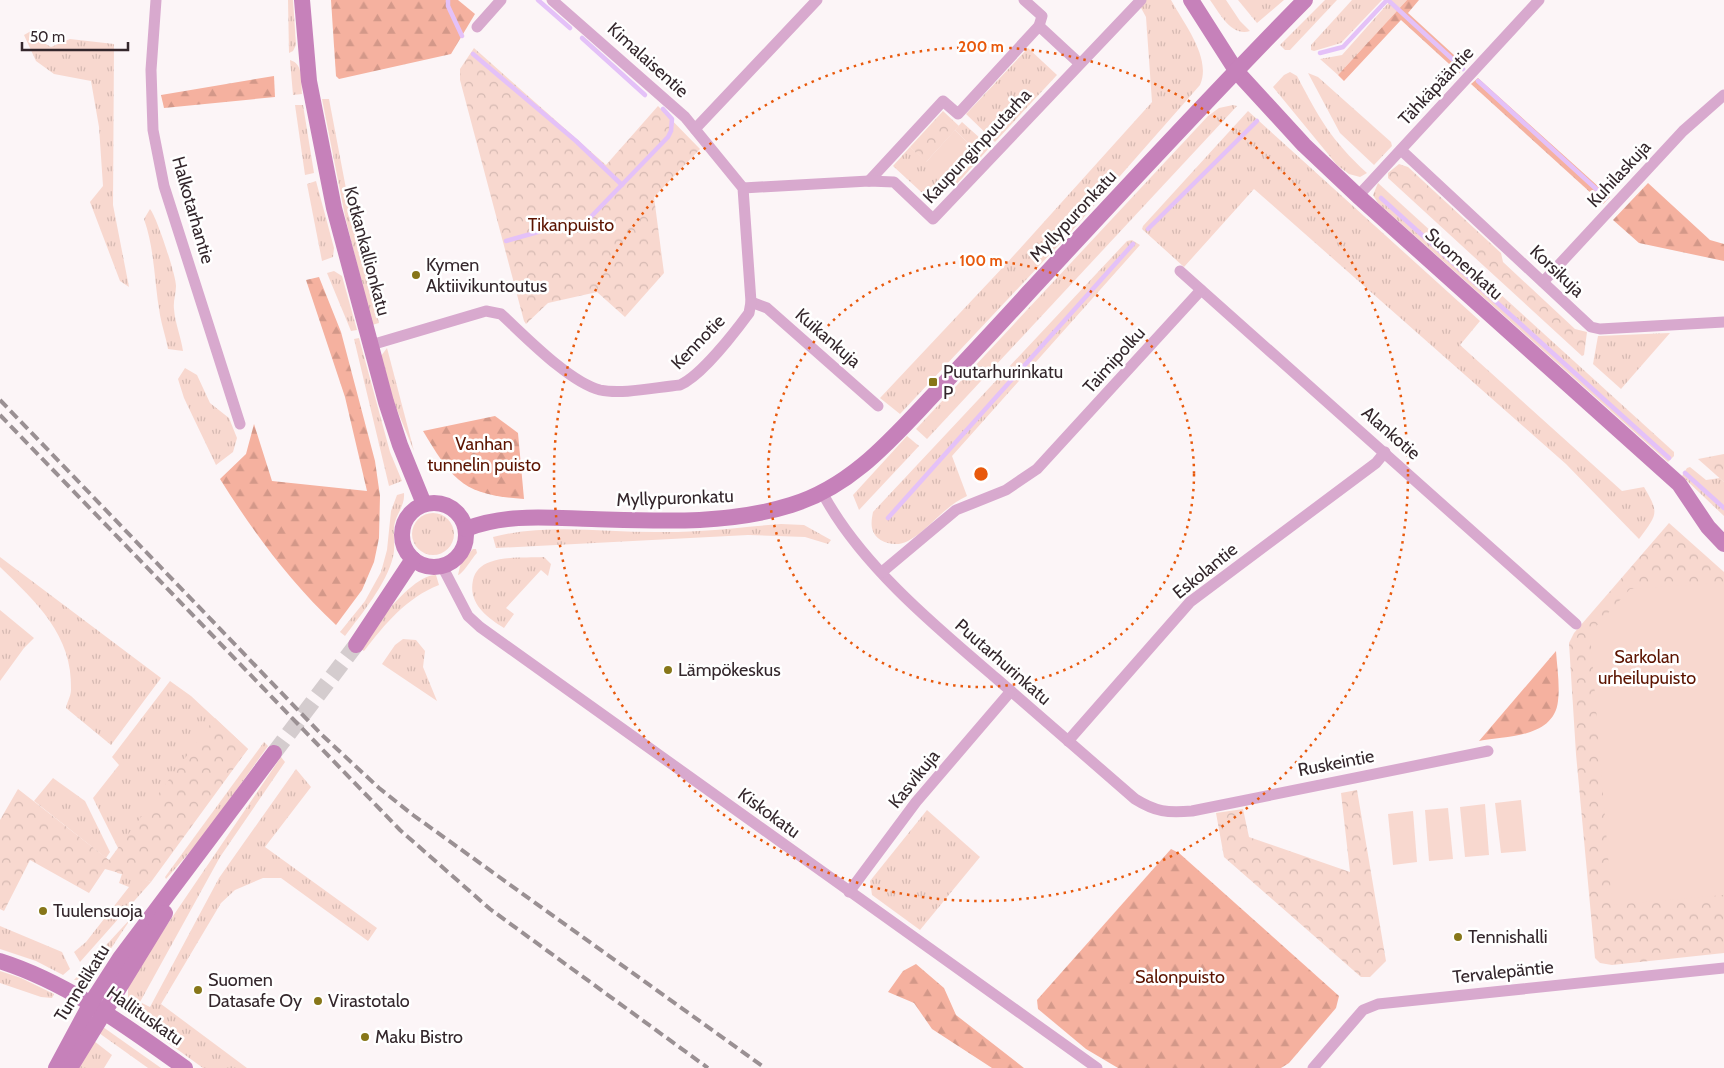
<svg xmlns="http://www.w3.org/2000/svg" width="1724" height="1068" font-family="Cabin,sans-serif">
  <defs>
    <pattern id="grass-tufts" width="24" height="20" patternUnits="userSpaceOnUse" patternTransform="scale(1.25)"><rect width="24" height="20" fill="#f8d8cf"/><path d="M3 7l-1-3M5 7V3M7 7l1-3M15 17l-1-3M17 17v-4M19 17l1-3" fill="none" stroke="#d5b9b2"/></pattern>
    <pattern id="forest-firs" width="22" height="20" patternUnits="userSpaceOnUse" patternTransform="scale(1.25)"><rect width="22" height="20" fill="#f5b19f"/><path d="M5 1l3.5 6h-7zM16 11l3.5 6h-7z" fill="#d39889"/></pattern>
    <pattern id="park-crowns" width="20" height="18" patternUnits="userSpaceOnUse" patternTransform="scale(1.25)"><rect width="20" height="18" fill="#f8d8cf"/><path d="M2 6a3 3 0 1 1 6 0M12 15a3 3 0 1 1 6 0" fill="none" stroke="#d5b9b2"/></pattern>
  </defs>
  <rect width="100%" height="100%" fill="#fcf5f7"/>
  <g fill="url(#grass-tufts)">
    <path d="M288,0H293L296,45L293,51L289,53Z"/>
    <path d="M1146,0H1171C1184,24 1212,58 1200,85L1069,234L900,414L880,398L1006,264L1152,102L1146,17L1140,6Z"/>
    <path d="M1210,0H1226L1240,21L1250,31C1231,37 1219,12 1210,0Z"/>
    <path d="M1238,0H1284L1257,23Z"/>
    <path d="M1325,0H1337L1290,50H1285L1280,45Z"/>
    <path d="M1352,0H1382L1341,43L1314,51L1311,50V45Z"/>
    <path d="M1391,0H1407L1338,75L1320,59L1342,55Z"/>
    <path d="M31,31L37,39L51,47L70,39L114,44L113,205L129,287L120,281L90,202L103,186L99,127L91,81L54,74L36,61L24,35Z"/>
    <path d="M1028,48L1057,75L995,142L966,114Z"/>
    <path d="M290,60C304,64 301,82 302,94L293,95Z"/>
    <path d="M1290,72L1297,76C1319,118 1331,140 1367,173L1360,177L1349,174L1337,165L1273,87L1284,75Z"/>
    <path d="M1308,73L1318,77L1391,142L1392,146L1374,165L1340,133Z"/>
    <path d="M322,99H329L351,215L379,323L372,325L345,216Z"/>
    <path d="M295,105H303L314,173L305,175Z"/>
    <path d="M1233,105L1237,106L927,439L916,429L1208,116L1219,108Z"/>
    <path d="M1248,111L1480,321L1460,345L1622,491L1644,487C1660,514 1657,514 1639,539L1566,464L1254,189L1184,267L1142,229L1143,226Z"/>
    <path d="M962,122L990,147L955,186L951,182L932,202L893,166L910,147L943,176L971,146L955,130Z"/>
    <path d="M316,181L334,248L333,257L322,261L307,184Z"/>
    <path d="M1378,183L1674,452V456L1668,462L1378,203L1373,195Z"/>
    <path d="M150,209C156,215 176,275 176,286C176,294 173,301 174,309C175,323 181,337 183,351L168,349C166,338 162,326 160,315C154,282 155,250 144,219Z"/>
    <path d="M1132,240L1140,245L952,456L967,496C943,507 929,530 908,541C896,548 875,543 872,528C871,523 872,517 873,512L1127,241Z"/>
    <path d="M334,271L342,276L357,330L351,331L327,273Z"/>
    <path d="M1670,333L1621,389L1593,364L1598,336Z"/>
    <path d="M359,338L390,452L402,481L389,486L354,339Z"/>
    <path d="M387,348L414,451L393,400L381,356Z"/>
    <path d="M185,368L197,375L210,403L229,418L237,438L233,452L216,465L184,398L178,379Z"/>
    <path d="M907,436L919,446L859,510L853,495Z"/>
    <path d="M1690,467L1706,480L1720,478L1724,482V516L1682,476L1687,468Z"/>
    <path d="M404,493C405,504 398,512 395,522C392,534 396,545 393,557C386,585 362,613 345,636L340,632L365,601L381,572L387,550L391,511L397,495Z"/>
    <circle cx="433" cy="534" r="21"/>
    <path d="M781,524L804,525L831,540L828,544L805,537L748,535L496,548L493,537C547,523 601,532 656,532C698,533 740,527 781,524Z"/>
    <path d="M473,549H476L477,553C472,558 463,574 458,575L461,562Z"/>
    <path d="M0,557L161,678L111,745L66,708C67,702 71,696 71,690C73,635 36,602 0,567Z"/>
    <path d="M544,557L551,564L548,576L541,570L506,608L514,614L504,628C486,617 468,603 473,580C475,571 481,565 490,562C506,556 528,558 544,557Z"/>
    <path d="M436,575L439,585C406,598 385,624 364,651L359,648C374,628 411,575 436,575Z"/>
    <path d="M0,610L34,638L24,648L0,681Z"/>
    <path d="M403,639L416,640L425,651L423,667L437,701L382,664L395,645Z"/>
    <path d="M170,681L191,696L248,749L140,878L151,882L80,962L74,952L86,942L129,887L119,883L122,874L117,873L118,848L93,798L119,765L112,757Z"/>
    <path d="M264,742L268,746L202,838L166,879L165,877Z"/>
    <path d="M281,757L285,762L220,857L140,1002L150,1007L219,878L296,769L311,787L265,847L377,928L368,941L281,878H263L235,890L221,903L161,1004L247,1068H203L145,1026L133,1014L128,1000V987L152,947Z"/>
    <path d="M53,778L85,801L110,852L106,858L34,801Z"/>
    <path d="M927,810L980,857L920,930L872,895L870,881Z"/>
    <path d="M132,917L94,974L85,980H74Z"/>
    <path d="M0,926L62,952L70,969L63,975L36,961L0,949Z"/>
    <path d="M0,971L21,978L54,994L52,998L41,997L0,983Z"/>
    <path d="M103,1027L161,1068H148L99,1033Z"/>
    <path d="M94,1041L112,1055L104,1068H78Z"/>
  </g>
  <g fill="url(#forest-firs)">
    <path d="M331,0H458L475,14L451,54L339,79L336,76Z"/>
    <path d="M1407,0H1419L1408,13L1466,66L1459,73L1401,20L1344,81L1338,75Z"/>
    <path d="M274,76L275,97L164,108L161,95Z"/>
    <path d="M1478,78L1610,197L1603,204L1471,84Z"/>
    <path d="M1648,183L1710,240L1724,244V261L1639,243L1613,220Z"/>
    <path d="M319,277L341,332L375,461L380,496L379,538L374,562L362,590L336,625C289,581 254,533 220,479L246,454L254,424L272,481L367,491L345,397L306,280Z"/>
    <path d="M495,416L518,433L524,499C463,495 453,481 423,431Z"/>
    <path d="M1556,651C1557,667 1560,685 1558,701C1554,738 1506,736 1479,741Z"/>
    <path d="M1171,849L1179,853L1339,996L1336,1008L1289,1063L1281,1068H1118L1086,1049L1038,1009L1037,1000Z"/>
    <path d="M916,964L944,988L956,1015L1024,1068H992L932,1029L914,1003L888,992L903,971Z"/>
  </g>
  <g fill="url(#park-crowns)">
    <path d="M474,48L606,165L658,106L700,149L654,197L664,273L625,317L597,292L548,303L526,324L524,321L460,80V69Z"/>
    <path d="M943,111L959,126L926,162L910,147Z"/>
    <path d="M1399,164L1408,167L1501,253L1503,262L1575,329L1587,332L1584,355L1582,356L1388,178V173Z"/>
    <path d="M1724,454V482L1698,459Z"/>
    <path d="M1669,523L1724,572V953L1612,965L1600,963L1595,958L1576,754L1569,643L1574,633Z"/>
    <path d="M215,718L248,749L151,882L105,869L89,893L30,860L4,911L0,909V820L18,789L109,860Z"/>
    <path d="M1357,790L1386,961L1370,977H1361L1224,857L1216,813L1243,809L1249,837L1350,872L1341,793Z"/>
  </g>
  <g fill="#f8d8cf">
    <path d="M955,130L971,146L943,177L926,162Z"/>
    <path d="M1717,583L1724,589V895L1612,905L1590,633L1630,589Z"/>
    <path d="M1521,800L1526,851L1501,853L1495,803Z"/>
    <path d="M1485,804L1489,855L1465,857L1460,807Z"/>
    <path d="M1448,808L1453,859L1429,861L1425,810Z"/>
    <path d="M1413,811L1417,862L1393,865L1388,814Z"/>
  </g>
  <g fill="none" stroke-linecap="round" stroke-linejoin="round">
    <g stroke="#e4c1f8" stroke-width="4.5">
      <path d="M448,0V6L462,36"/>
      <path d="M538,0L570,28"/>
      <path d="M1388,0L1463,69"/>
      <path d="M582,38L645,95"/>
      <path d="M1320,53L1343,47L1387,0"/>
      <path d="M473,54L576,141L622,185"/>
      <path d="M1478,81L1606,198"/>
      <path d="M1381,198L1669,458"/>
      <path d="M1148,229L1257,121"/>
      <path d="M506,241L570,223L584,224L668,137L671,131L672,119L663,109"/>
      <path d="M1685,473L1724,508"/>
      <path d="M888,518L1133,244"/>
    </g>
    <path stroke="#d4ccce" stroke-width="16" stroke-dasharray="16 8" stroke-linecap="butt" d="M274,753L356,645"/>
    <g stroke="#d8a9ce" stroke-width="11">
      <path d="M156,0L151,70L153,130L164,186L240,424"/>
      <path d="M1024,0L1042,16L1039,26"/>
      <path d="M477,27L501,0"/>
      <path d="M695,129L817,0"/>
      <path d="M1401,150L1591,327L1600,329L1724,322"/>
      <path d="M869,181L943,101L958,114L1039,26L1079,63"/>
      <path d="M743,188L869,181L894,182L933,219L1141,0"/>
      <path d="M1358,196L1539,0"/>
      <path d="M1180,271L1576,624"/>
      <path d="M1543,282L1683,131L1724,95"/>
      <path d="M751,302L767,308L878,406"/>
      <path d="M371,345L486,311L501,314C525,336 569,382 600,390C622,395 657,387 680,385C701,376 735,332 749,313L751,302L743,188L685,117L552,0"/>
      <path d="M823,494C861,565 936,627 997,679C1043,719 1089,759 1135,799C1156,812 1167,813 1192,811L1488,751"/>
      <path d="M442,566L468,616L480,627L1097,1068"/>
      <path d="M882,572L956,510L1006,490L1037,469L1201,290"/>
      <path d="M1068,741L1190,602L1376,463L1385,452"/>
      <path d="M849,892L916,802L1011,691"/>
      <path d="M1313,1068L1363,1010L1378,1004L1724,968"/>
    </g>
    <g stroke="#c681ba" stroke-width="16">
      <path d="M302,0L309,81L334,208L386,402L400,445L424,504"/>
      <path d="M1191,0L1237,72L1304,145L1358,196L1679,484L1708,527L1724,544"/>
      <circle cx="434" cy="535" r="32"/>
      <path d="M466,529C507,513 549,518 592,519C658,521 727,525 791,505C854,486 895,435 939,389C969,357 999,325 1029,292C1120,194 1211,95 1305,0"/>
      <path d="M356,645L413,559"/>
      <path d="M0,961C69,983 127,1027 185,1068"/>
      <path d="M56,1068L91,1003L120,958L274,753"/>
      <path d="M70,1068L165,913"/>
    </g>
    <g stroke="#9a9093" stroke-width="4" stroke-dasharray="10 5" stroke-linecap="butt">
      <path d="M0,400L322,735L379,788L413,815L765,1068"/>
      <path d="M0,415L400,830L490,909L708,1068"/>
    </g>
  </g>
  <g fill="none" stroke="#e8590c" stroke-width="2.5" stroke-dasharray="2.5 5">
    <circle cx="981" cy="474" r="213"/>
    <circle cx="981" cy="474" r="427"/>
  </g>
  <g fill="#877619" stroke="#fff" stroke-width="2">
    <circle cx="416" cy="275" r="5"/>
    <rect x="928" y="377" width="10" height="10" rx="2.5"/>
    <circle cx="668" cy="670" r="5"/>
    <circle cx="43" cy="911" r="5"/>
    <circle cx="1458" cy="937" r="5"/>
    <circle cx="198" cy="990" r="5"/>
    <circle cx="318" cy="1001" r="5"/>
    <circle cx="365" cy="1037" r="5"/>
  </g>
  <g text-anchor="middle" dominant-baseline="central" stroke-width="5" stroke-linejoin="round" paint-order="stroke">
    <g font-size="18" fill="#34272c" stroke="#fff">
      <text transform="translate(648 60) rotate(42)">Kimalaisentie</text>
      <text transform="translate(1436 86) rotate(-47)">Tähkäpääntie</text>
      <text transform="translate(977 146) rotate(-47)">Kaupunginpuutarha</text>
      <text transform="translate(1619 174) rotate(-47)">Kuhilaskuja</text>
      <text transform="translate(193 210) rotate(74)">Halkotarhantie</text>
      <text transform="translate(1073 216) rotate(-47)">Myllypuronkatu</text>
      <text transform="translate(367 251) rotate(75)">Kotkankallionkatu</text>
      <text transform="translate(1464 264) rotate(42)">Suomenkatu</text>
      <text transform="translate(1557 271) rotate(43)">Korsikuja</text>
      <text transform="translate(828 338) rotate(41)">Kuikankuja</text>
      <text transform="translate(698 342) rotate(-46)">Kennotie</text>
      <text transform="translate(1114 360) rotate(-48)">Taimipolku</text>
      <text transform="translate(1391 433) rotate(41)">Alankotie</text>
      <text transform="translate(675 498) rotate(-2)">Myllypuronkatu</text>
      <text transform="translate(1205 571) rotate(-39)">Eskolantie</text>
      <text transform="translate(1003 662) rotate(41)">Puutarhurinkatu</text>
      <text transform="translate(1336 763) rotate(-11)">Ruskeintie</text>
      <text transform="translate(914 779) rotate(-51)">Kasvikuja</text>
      <text transform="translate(769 813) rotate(36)">Kiskokatu</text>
      <text transform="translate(1503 972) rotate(-6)">Tervalepäntie</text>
      <text transform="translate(82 983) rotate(-58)">Tunnelikatu</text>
      <text transform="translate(145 1016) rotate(35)">Hallituskatu</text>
    </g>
    <g font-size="18" fill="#5c1401" stroke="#fff">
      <text x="571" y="225">Tikanpuisto</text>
      <text x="484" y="444">Vanhan<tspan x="484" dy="21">tunnelin puisto</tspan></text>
      <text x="1647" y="657">Sarkolan<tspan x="1647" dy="21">urheilupuisto</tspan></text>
      <text x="1180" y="977">Salonpuisto</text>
    </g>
    <g font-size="18" fill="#34272c" stroke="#fff" text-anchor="start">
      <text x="426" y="265">Kymen<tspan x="426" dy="21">Aktiivikuntoutus</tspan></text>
      <text x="943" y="372">Puutarhurinkatu<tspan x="943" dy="21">P</tspan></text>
      <text x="678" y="670">Lämpökeskus</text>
      <text x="53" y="911">Tuulensuoja</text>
      <text x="1468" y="937">Tennishalli</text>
      <text x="208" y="980">Suomen<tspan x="208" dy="21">Datasafe Oy</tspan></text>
      <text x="328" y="1001">Virastotalo</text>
      <text x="375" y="1037">Maku Bistro</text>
    </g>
  </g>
  <circle cx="981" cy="474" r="8" fill="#e8590c" stroke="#fff" stroke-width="2.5"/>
  <g font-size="15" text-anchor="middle" font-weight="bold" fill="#e8590c" stroke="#fff" stroke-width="5" stroke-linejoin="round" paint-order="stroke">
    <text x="981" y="52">200 m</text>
    <text x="981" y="266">100 m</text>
  </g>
  <path d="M22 42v8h106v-8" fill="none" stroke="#34272c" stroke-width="2.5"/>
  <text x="30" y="42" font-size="15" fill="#34272c" stroke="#ffffff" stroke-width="4" paint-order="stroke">50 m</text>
</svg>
